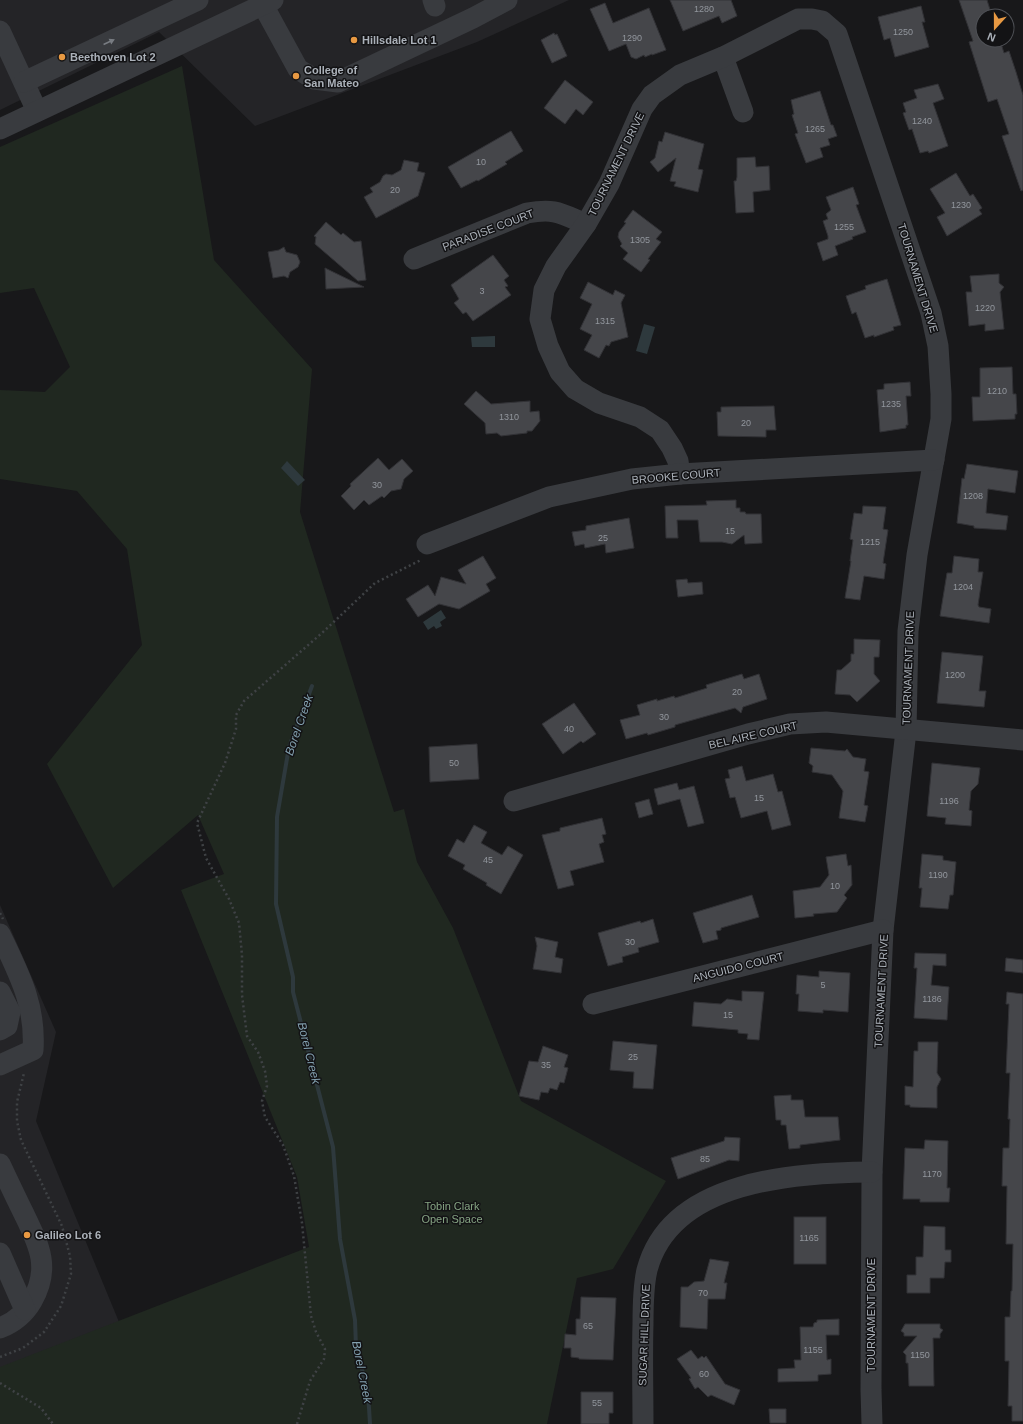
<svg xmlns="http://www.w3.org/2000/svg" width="1023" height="1424" font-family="Arial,sans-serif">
  <rect width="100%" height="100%" fill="#18181a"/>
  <g fill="#242427">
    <path d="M0,0H569L477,42L255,126L159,32L0,110Z"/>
    <path d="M0,905L56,1032L36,1121L119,1322L0,1370Z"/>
  </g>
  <path fill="#202820" d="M182,66L214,260L312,369L300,512L394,812L404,809L417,862L453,928L521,1101L666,1181L613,1269L577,1278L547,1424H0V1367L309,1247L297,1177L181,890L224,874L198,815L113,888L47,764L142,645L127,549L77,491L0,479V390L45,392L70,367L34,288L0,293V147Z"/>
  <g fill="#2e393d">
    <path d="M644,324L655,327L647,354L636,351Z"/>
    <path d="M495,336V347H472L471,337Z"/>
    <path d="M287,461L305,480L298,486L281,468Z"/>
    <path d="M441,610L446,618L440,622L442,626L436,629L434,626L428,630L423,622Z"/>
  </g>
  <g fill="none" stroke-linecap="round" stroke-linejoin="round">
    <path stroke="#2e393d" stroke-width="4" d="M312,686L289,747L277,817L276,904L293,977V992L333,1147L340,1239L355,1320L356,1347L368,1392L370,1424"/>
  </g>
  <g fill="#45464a" stroke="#323236">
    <path d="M670,0H731L737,16L722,23L719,16L683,31Z"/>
    <path d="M959,0H987L992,16H983V40H1000L1004,53L1009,51L1016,72L1023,95V190L1021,191L1002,136L1009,134L997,99L988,102L969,42L973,41Z"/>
    <path d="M605,3L613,23L649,8L666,50L652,55V54L645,57L644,55L636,59L631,57L626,44L609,51L590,9Z"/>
    <path d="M921,6L925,22H922L929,47L895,57L890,38L884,40L878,17Z"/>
    <path d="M554,33L555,35L557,34L567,56L552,63L541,40Z"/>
    <path d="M565,80L593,102L583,115L576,109L565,124L544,108Z"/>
    <path d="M938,84L944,99L933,103L948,146L929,153L928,151L920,153L912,129L909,130L903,113L906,112L903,103L917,98L914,90Z"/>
    <path d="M820,91L831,125H833L837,136L828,139L830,145L820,148L823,157L806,163L795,134L798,133L792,115L794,114L791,100Z"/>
    <path d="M511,131L523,151L505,162L507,164L478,181L477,180L461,188L448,167Z"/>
    <path d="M665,132L704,144L698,169L703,170L698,192L674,186L676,182L670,181L676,158L658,172L650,162L655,158L659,141L662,142Z"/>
    <path d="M755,157L756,167L769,166L770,190L753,192L754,212L736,213L734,181H736L737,177V158Z"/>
    <path d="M404,160L419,163L417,171L425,173L418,196L376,218L364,197L373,192L370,188L380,182L383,176L386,174L392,175L401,170Z"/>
    <path d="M956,173L970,196L973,194L982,208L979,210L982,214L947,236L937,217L945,213L930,189Z"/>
    <path d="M853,187L859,204L856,205L866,232L852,237L853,239L835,246L838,255L823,261L817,243L828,239V236L823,221L828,219L826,214L831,210L826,197Z"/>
    <path d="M633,210L662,232L656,239L661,242L648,259L650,260L641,272L623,259L628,253L620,246L622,244L618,237L619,232L626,223L624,222Z"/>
    <path d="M326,222L341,235L343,233L354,242L361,241L366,280L358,281L315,244L316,237L314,236Z"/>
    <path d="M284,247L286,252L297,255L300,262L298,267L290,272L288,278L284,276L273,278L268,252L279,250Z"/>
    <path d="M493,255L509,276L504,280L508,286L505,287L511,295L473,321L466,312L463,314L454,303L459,299L451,285Z"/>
    <path d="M325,268L364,287L326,289Z"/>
    <path d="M999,274V283L1004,287L1000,292L1004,329L985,331V324L969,326L966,292H972L970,276Z"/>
    <path d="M887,279L901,325L893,327L894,330L874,337V335L865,338L856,312L852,314L846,296L866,289L865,286Z"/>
    <path d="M588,282L613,295L615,290L625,295L621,303L628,337L611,342L609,346L606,345L599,358L584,350L592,335L580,329L592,304L580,298Z"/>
    <path d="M1012,367L1013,394H1016L1017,414H1015V419L973,421L972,397H980V368Z"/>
    <path d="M910,382L911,396H906L908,425H906V428L880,432L877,390L884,389V384Z"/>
    <path d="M476,391L491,404L530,401V412L539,411L540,421L532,431H527V433L501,436L497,433L486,434L485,423L464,404Z"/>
    <path d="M774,406L776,430H766V437L718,436L717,412H721V407Z"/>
    <path d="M378,458L389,470L402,459L413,471L404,479L401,489L391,491L384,498L382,496L369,505L364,500L354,510L341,496L351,486L350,484Z"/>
    <path d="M967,464L1018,471L1015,493L988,489L986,513L1008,516L1006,530L974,528V526L957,523L962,478L964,479Z"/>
    <path d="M736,500V508H740V512H745L746,514H761L762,543L745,544L744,535L732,544L722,542H700L698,520H677L678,538H666L665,506L707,505L706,501Z"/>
    <path d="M863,506L886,507L883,529L888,530L883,563L886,564L884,579L864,576L860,600L845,598L851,561H850L853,540L850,539L854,513L862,514Z"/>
    <path d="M629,518L634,548L606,553L605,544L585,548L584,544L575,546L572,532L586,530V526Z"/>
    <path d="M483,556L496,578L486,584L490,591L459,609L439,604L418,617L406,599L428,585L435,596L441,577L466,584L458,570Z"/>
    <path d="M954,556L979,559L978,572H983L978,605L979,607L991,609L989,623L940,616L947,573H952Z"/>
    <path d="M687,579L688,583L702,582L703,594L678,597L676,580Z"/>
    <path d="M854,639L880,640L879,657H874V674L880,681L857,702L850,695L835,694L837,670H841L851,661V654H854Z"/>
    <path d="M942,652L983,656L979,691H986L984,707L937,703Z"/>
    <path d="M742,674L744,679L759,674L767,699L743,707L741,713L735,708L675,725V727L648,735L647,733L626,739L620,720L640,715L637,705L657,699V701L674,696L675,698L707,688L706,685Z"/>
    <path d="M574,703L596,734L583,743L581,741L563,754L542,724Z"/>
    <path d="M477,744L479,779L430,782L429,747Z"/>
    <path d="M811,748L845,751L847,749L853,757L866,759L864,771L869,772L864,805L868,806L865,822L839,818L843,791L832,775L812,772L813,766L809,763Z"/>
    <path d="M932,763L980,768L978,784L971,791L969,810L972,811L971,826L945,824L946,818L927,816Z"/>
    <path d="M742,766L746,781L773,774L778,792L782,791L791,825L772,830L767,811L741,818L735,797L730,798L725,779L730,778L728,770Z"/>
    <path d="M677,783L679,790L694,786L704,823L688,827L680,799L658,805L654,789Z"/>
    <path d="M649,799L653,814L639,818L635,803Z"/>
    <path d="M602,818L606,834L602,835L604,842L599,844L604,862L570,871L574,885L558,889L542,835L560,831V828Z"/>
    <path d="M474,825L487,832L481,843L502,855L508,846L523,855L501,894L486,885L487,883L463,869L465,865L448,856L457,839L464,843Z"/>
    <path d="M846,854L848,866L851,865L852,885L844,895L847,898L837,912L813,914L814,916L795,918L793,891L820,887L829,875L826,857Z"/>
    <path d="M922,854L943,856V860L956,862L953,895H950L948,909L920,907L922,888H919Z"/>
    <path d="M752,895L759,917L721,928V930L716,931L718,939L703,943L693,913Z"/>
    <path d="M653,919L659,942L638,948L639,952L622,957L623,962L608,966L598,933L640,921L641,923Z"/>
    <path d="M535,937L558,942L555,957L563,959L561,973L533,969L537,946Z"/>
    <path d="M915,953L946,954V966L933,965L931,985L949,987L947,1020L914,1018L917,968H914Z"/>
    <path d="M1006,958L1023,960V973L1005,971Z"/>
    <path d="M819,971L850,973L848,1012L823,1010V1013L798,1011L799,994H796L797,975L819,977Z"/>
    <path d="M742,991L764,992L759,1040L747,1039L748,1034L738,1033V1030L692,1026L694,1002L721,1004L727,999L742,1001Z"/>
    <path d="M1007,992L1023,994V1421H1012V1406H1008L1009,1361H1005V1317H1010L1011,1291H1012L1013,1244H1006L1007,1186H1002L1003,1148H1009L1010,1119H1008L1010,1073H1006L1009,1004H1006Z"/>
    <path d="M613,1041L657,1045L653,1089L633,1088L634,1072L610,1070Z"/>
    <path d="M918,1042H938L937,1073L941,1079L937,1087V1108L910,1107V1105H905V1086L913,1087L914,1051H918Z"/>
    <path d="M543,1046L568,1055L564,1067L568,1068L564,1083L560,1082L557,1090L550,1088L548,1093L541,1092L539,1100L519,1096L529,1061L538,1062Z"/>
    <path d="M791,1095V1100H803L805,1117H838L840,1140L800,1145V1148L789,1149L786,1125H781V1120H776L774,1096Z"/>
    <path d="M725,1137L740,1138L739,1161L729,1160L678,1179L671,1158L724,1141Z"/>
    <path d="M925,1140L948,1141L947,1188H950L949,1202H920V1199H903L905,1148L924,1149Z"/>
    <rect x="794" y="1217" width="32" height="47"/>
    <path d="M924,1226L945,1227V1250H951V1262H945L944,1278H930V1293H907V1275H916V1257H923Z"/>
    <path d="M710,1259L729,1262L724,1283H727L725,1299H708L707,1329L680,1327L681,1287H688L694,1282L704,1281Z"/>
    <path d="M581,1297L616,1298L613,1360L579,1359V1358L571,1357V1348H564L565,1334L576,1335V1319H580Z"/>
    <path d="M839,1319V1335H826L827,1360L831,1359V1374L818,1375V1381L778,1382V1369L795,1368L794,1360H801L800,1327H813L814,1323L817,1322V1320Z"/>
    <path d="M905,1324H940V1328L943,1330L940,1334V1338H933L934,1386H909L908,1363H906V1355L903,1352L917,1336H904V1333L901,1331Z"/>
    <path d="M691,1350L698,1359L702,1356L704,1358L706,1356L725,1384L740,1390L734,1405L711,1395L708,1397L698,1387L695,1389L689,1379L691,1378L677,1359Z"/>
    <path d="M581,1392H613V1413H609V1424H581Z"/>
    <path d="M769,1409H786V1423H770Z"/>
  </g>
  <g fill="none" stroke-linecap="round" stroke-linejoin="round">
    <g stroke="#3f4245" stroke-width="2.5" stroke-dasharray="2 3" stroke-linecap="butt">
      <path d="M0,913L3,919"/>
      <path d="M0,1357L23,1348L44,1332L61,1306L71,1274L70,1256L62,1226L21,1140L17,1121V1102L24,1073"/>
      <path d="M0,1383L41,1408L53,1424"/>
      <path d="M297,1424L310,1381L324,1359L325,1349L316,1332L311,1316L302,1223L294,1176L283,1145L265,1117L262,1101L267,1086L265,1071L258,1052L247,1036L242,995V955L239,923L229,899L206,858L197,823L225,763L236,729V715L244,701L322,633L375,583L421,560"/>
    </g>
    <g stroke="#393b3f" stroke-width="21">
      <path d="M433,0L435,6"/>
      <path d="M263,5L298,69L314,79L338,82L473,18L507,0"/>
      <path d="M0,31L37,111"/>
      <path d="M723,57L743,112"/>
      <path d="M24,82L198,0"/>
      <path d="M0,129L273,0"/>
      <path d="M414,259L527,213C555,208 560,213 586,224"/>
      <path d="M680,474L678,461L672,448L660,430L640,417L599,403L575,389L560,372L548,346L540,319L544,290L556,266L586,224L609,184L642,109L652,95L680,75L723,57L798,19H812L822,21L837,34L931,313L938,346L941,394V419L917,555L908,631L906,731L883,930L872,1172L871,1390L872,1424"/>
      <path d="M427,544L549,497L632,479L680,474L934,460"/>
      <path d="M514,801L748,734L790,724L826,722L1023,740"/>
      <path d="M0,934C19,974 36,1005 33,1050L0,1065"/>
      <path d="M0,992L10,1012L7,1026L0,1030"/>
      <path d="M593,1004L883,930"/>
      <path d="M0,1164C8,1181 16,1198 24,1214C39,1245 51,1268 32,1301C25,1313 13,1323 0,1328"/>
      <path d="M0,1253L25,1310"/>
      <path d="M643,1424C643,1391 642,1357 643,1324C643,1306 643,1287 647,1270C671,1179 796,1173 872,1172"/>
    </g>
  </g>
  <defs><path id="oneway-solid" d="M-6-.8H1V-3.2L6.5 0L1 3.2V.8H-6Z"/></defs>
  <use fill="#787c82" href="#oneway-solid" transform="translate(109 42) rotate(-25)"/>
  <g fill="#e89942" stroke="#131315" stroke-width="1.5">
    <circle cx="354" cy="40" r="4"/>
    <circle cx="62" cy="57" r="4"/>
    <circle cx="296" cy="76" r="4"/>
    <circle cx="27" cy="1235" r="4"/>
  </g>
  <g text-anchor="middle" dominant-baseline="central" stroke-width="3" stroke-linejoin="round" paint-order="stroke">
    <g font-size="9" fill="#92969d">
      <text x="704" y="9">1280</text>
      <text x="903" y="32">1250</text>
      <text x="632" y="38">1290</text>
      <text x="922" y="121">1240</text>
      <text x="815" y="129">1265</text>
      <text x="481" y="162">10</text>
      <text x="395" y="190">20</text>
      <text x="961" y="205">1230</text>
      <text x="844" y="227">1255</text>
      <text x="640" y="240">1305</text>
      <text x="482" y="291">3</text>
      <text x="985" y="308">1220</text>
      <text x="605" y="321">1315</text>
      <text x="997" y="391">1210</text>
      <text x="891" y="404">1235</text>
      <text x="509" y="417">1310</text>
      <text x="746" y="423">20</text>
      <text x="377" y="485">30</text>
      <text x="973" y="496">1208</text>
      <text x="730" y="531">15</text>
      <text x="603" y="538">25</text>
      <text x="870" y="542">1215</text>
      <text x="963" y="587">1204</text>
      <text x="955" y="675">1200</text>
      <text x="737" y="692">20</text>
      <text x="664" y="717">30</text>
      <text x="569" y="729">40</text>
      <text x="454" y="763">50</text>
      <text x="759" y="798">15</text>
      <text x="949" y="801">1196</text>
      <text x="488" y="860">45</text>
      <text x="938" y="875">1190</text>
      <text x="835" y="886">10</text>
      <text x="630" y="942">30</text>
      <text x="823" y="985">5</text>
      <text x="932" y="999">1186</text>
      <text x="728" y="1015">15</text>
      <text x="633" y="1057">25</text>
      <text x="546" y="1065">35</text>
      <text x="705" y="1159">85</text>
      <text x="932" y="1174">1170</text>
      <text x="809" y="1238">1165</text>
      <text x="703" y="1293">70</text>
      <text x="588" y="1326">65</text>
      <text x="813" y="1350">1155</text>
      <text x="920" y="1355">1150</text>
      <text x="704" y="1374">60</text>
      <text x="597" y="1403">55</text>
    </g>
    <g font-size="11" font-weight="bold" fill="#abb1b9" stroke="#131315" text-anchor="start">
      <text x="362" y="40">Hillsdale Lot 1</text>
      <text x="70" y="57">Beethoven Lot 2</text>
      <text x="304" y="70">College of<tspan x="304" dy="13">San Mateo</tspan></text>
      <text x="35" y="1235">Galileo Lot 6</text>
    </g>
    <g font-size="11" fill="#abb1b9" stroke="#131315">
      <text transform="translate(616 164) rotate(-64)">TOURNAMENT DRIVE</text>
      <text transform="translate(488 230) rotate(-21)">PARADISE COURT</text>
      <text transform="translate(918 278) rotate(73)">TOURNAMENT DRIVE</text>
      <text transform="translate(676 476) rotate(-5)">BROOKE COURT</text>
      <text transform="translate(908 668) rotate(-88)">TOURNAMENT DRIVE</text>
      <text transform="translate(753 735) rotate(-13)">BEL AIRE COURT</text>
      <text transform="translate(738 967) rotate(-14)">ANGUIDO COURT</text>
      <text transform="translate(881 991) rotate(-87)">TOURNAMENT DRIVE</text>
      <text transform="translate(871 1315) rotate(-90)">TOURNAMENT DRIVE</text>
      <text transform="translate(644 1335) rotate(-88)">SUGAR HILL DRIVE</text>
    </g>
    <g font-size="11" fill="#85a383" stroke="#131315">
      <text x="452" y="1206">Tobin Clark<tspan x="452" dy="13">Open Space</tspan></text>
    </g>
    <g font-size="12" font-style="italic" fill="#84a2b1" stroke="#131315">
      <text transform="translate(299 725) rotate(-71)">Borel Creek</text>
      <text transform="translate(309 1053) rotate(76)">Borel Creek</text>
      <text transform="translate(362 1372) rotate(79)">Borel Creek</text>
    </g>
  </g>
  <g transform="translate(995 28) rotate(201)"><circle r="19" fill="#131315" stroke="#505257"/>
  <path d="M0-3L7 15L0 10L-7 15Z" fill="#e89942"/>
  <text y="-6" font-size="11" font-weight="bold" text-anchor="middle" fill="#abb1b9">N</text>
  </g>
</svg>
